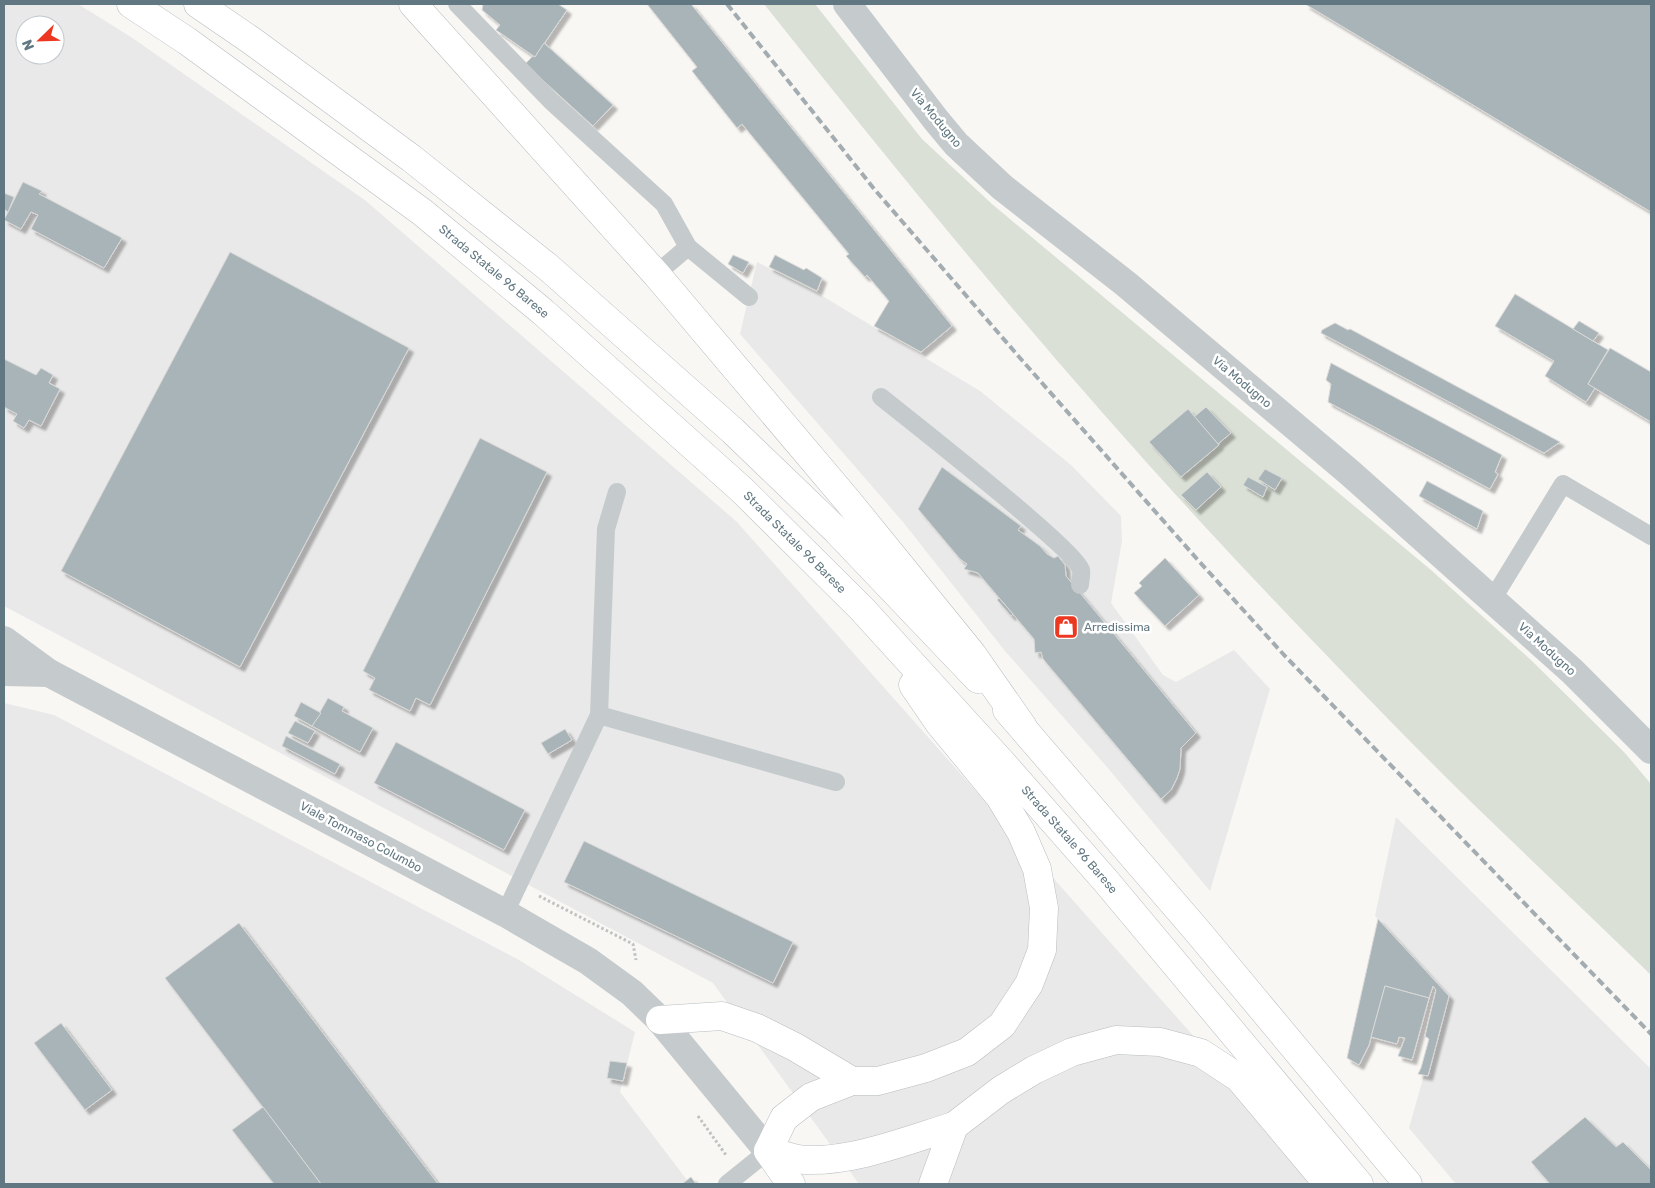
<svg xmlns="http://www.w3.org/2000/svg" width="1655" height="1188" font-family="Rubik,sans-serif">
  <defs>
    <filter id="shadow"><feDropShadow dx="4.5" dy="4.5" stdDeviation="1" flood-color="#0004"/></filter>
  </defs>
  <rect width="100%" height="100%" fill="#f8f7f4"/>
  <g fill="#e8e9e8" fill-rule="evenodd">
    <path d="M4,4H78L131,37L366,201L737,522L1261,1112L1321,1184H859L713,983L4,606ZM25,25H55V55H25Z"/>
    <path d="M757,262L819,294L980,391L1071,465L1121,516L1122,541L1111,603L1163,675L1176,682L1234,650L1270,689L1210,891L1107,767L1005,651L903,522L740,334Z"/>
    <path d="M4,703L54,715L519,960L635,1032L620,1092L690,1184H4Z"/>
    <path d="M1396,817L1651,1069V1184H1456L1409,1128L1447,994L1375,916Z"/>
  </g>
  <path fill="#dae0d5" d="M764,4H815L922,139L992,204L1431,570L1532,661L1624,752L1651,784V975C1566,892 1478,811 1395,726C1332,661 1269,596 1208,530C1052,361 906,183 764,4Z"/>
  <g fill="#a9b4b8" stroke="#d9d9d7" filter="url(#shadow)">
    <path d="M483,4H558L567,10L535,57L496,30L500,25L482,10Z"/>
    <path d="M647,4H691L952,326L921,352L874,326L889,301L867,275L865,277L846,256L849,254L742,124L737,128L692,71L697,67Z"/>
    <path d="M1305,4H1651V212Z"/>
    <path d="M544,43L613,105L593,126L525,64L533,56L535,57Z"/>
    <path d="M23,182L42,191L39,194L122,238L104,268L31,229L38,215L31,212L21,229L4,220Z"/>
    <path d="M4,193L14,197L8,212L4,209Z"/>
    <path d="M230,252L409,348L240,667L61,571Z"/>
    <path d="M733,255L749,262L743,273L728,264Z"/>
    <path d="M775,255L804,270L806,268L822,278L817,291L769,267Z"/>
    <path d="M1515,294L1608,350L1588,384L1595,388L1586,402L1545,376L1554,361L1495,326Z"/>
    <path d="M1579,321L1599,333L1593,341L1573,329Z"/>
    <path d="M1335,323L1348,330L1350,329L1560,442L1544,453L1321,333L1322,330Z"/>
    <path d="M1610,348L1651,372V422L1588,384Z"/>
    <path d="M4,359L36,375L41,368L53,375L49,383L60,389L41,426L29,420L24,428L13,421L17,414L4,407Z"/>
    <path d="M1331,363L1502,455L1495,472L1498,474L1490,489L1328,402L1331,384L1326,380Z"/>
    <path d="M1206,407L1231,433L1218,444L1194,417Z"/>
    <path d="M1188,409L1219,445L1181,477L1149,442Z"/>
    <path d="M480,438L547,472L430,705L416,698L410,711L369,690L375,678L363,671Z"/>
    <path d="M942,467L1021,526L1018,530L1040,546L1047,554L1054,558L1058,556L1065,565L1066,576L1196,733L1181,748L1180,769L1177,778L1171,790L1161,799L1043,659L1041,652L1035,653L1034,639L978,573L964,569L967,564L960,559L918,509Z"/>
    <path d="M1265,469L1282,478L1275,490L1258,479Z"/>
    <path d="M1207,472L1221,487L1196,510L1181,495Z"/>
    <path d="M1248,477L1267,487L1263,497L1243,485Z"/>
    <path d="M1427,481L1483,511L1477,529L1419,496Z"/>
    <path d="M1165,558L1199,595L1165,626L1134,593L1142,586L1139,583Z"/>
    <path d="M999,598L1013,614L1011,616L997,600Z"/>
    <path d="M328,698L344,707L342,711L373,728L360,752L312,726Z"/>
    <path d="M301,702L321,713L312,726L294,716Z"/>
    <path d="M295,721L315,731L308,743L288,733Z"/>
    <path d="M565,729L572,740L548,754L541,743Z"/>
    <path d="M286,736L340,764L335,774L282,746Z"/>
    <path d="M396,742L525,810L504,850L374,783Z"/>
    <path d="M584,841L793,942L773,983L564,882Z"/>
    <path d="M1378,919L1449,996L1428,1076L1418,1074L1421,1068L1429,1039L1425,1036L1436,990L1433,986L1429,998L1385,986L1369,1045L1359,1065L1347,1058Z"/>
    <path d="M239,923L438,1184H321L165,978Z"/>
    <path d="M1385,986L1429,998L1412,1060L1398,1056L1405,1038L1399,1037L1397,1044L1371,1037Z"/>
    <path d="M61,1023L112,1090L85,1110L34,1043Z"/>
    <path d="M610,1061L627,1063L623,1081L607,1078Z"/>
    <path d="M263,1107L321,1184H274L232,1130Z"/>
    <path d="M1585,1117L1616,1147L1623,1142L1651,1170V1184H1550L1531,1162Z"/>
    <path d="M691,1177L696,1184H682Z"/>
  </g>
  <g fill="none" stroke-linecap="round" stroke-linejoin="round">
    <defs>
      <path id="secondary" d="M768,1151L791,1184"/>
      <g id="primary">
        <path id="s1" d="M131,4L187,41L422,212L543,312L742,490L862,609L1004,765L1105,880L1359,1184"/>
        <path d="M198,4L252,41L411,158L549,268L733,431L836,530L978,679"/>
        <path d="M913,685L939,723L1000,797L1021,832L1037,869L1044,908L1042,950L1029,984L1002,1025L967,1052L926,1068L878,1081H852L811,1097L784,1118L768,1151C780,1154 793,1159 805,1160C854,1162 908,1140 954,1126"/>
        <path d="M1007,710L1199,933L1408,1184"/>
        <path d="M660,1020L722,1016L757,1028L795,1047L852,1081"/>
        <path d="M933,1184L954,1126L1001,1090L1034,1070L1072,1052L1116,1040L1160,1042L1201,1053L1239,1078L1328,1184"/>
      </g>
      <path id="highway" d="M413,4L656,274L847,500L972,654L1023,727"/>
    </defs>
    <use href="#secondary" stroke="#b7bec1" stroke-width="29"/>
    <use href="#primary" stroke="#b8bdc0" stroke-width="29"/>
    <use href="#highway" stroke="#b7bcbe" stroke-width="29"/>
    <g stroke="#bec2c3" stroke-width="3" stroke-dasharray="2.5 2.5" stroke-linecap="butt">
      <path d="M539,896L633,944L636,960"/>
      <path d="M698,1116L726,1155"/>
    </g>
    <g stroke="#c5cacc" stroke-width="18">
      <path d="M457,4L551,101L664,204L688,247L749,297"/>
      <path d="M656,274L688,247"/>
      <path d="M881,397C907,418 1077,551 1081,570C1082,574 1080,581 1080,585"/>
      <path d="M617,492L606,529L599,715L836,782"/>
      <path d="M1492,600L1563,484L1651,536"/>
      <path d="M505,913L599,715"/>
      <path d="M727,1184L768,1151"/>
    </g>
    <g stroke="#c5cacc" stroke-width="28">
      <path d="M847,4L936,120L956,144L1002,187L1126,284L1349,472L1572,671L1651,750"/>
      <path d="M4,640L49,673L505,913L588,961L632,993L660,1020L768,1151"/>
      <path d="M4,672L49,673"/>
    </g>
    <use href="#secondary" stroke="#fff" stroke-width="28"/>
    <use href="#primary" stroke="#fff" stroke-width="28"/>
    <use href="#highway" stroke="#fff" stroke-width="28"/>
    <path stroke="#a3acb0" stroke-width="4" stroke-dasharray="8 4" stroke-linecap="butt" d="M727,4L875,190L1020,358L1197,559L1285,656L1651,1034"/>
  </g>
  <defs>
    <symbol id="shop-square" viewBox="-11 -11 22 22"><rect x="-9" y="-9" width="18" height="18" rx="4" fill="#ec3820" stroke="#fff"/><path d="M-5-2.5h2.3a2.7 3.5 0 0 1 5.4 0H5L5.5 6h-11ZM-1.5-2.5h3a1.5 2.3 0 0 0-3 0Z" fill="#fff"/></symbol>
  </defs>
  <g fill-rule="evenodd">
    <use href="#shop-square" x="1052" y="613" width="28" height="28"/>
  </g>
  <g text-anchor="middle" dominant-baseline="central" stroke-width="5" stroke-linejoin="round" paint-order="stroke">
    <g font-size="12" fill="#617781" stroke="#fff">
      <text transform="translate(936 118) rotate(50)">Via Modugno</text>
      <text stroke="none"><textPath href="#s1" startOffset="451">Strada Statale 96 Barese</textPath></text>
      <text transform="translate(1242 382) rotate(40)">Via Modugno</text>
      <text stroke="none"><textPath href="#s1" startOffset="856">Strada Statale 96 Barese</textPath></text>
      <text transform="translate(1547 649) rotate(42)">Via Modugno</text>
      <text transform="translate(361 837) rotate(28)">Viale Tommaso Columbo</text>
      <text stroke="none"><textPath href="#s1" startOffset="1261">Strada Statale 96 Barese</textPath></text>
    </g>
    <g font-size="12" fill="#617781" stroke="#fff" text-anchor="start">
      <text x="1084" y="627">Arredissima</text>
    </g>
  </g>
  <rect width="1655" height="1188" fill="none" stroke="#617781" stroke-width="10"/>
  <g transform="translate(40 40) rotate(247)"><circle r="24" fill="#ffffff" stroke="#c0c9cd"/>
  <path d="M0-4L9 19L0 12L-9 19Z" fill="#ec3820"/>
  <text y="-8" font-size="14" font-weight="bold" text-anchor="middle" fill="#617781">N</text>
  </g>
</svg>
